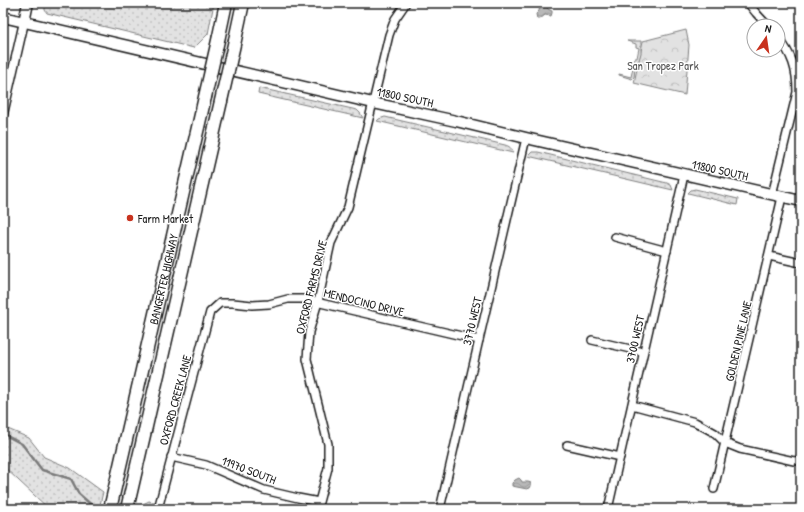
<svg xmlns="http://www.w3.org/2000/svg" width="804" height="512" font-family="'Patrick Hand',sans-serif">
  <defs>
    <pattern id="grass-dots" width="8" height="8" patternUnits="userSpaceOnUse"><rect width="8" height="8" fill="#e2e2e2"/><path d="M2 2h.1M6 6h.1" fill="none" stroke="#c1c1c1" stroke-width="1.8" stroke-linecap="round"/></pattern>
    <pattern id="forest-crowns" width="20" height="18" patternUnits="userSpaceOnUse"><rect width="20" height="18" fill="#e2e2e2"/><path d="M2 6a3 3 0 1 1 6 0M12 15a3 3 0 1 1 6 0" fill="none" stroke="#c1c1c1"/></pattern>
    <pattern id="water-waves" width="16" height="10" patternUnits="userSpaceOnUse"><rect width="16" height="10" fill="#b8b8b8"/><path d="M0 5q4-4 8 0t8 0" fill="none" stroke="#9e9e9e"/></pattern>
  </defs>
  <rect width="100%" height="100%" fill="#fff"/>
  <filter id="ink" filterUnits="userSpaceOnUse"><feTurbulence type="fractalNoise" baseFrequency=".025" numOctaves="2"/><feDisplacementMap in="SourceGraphic" scale="8" xChannelSelector="R" yChannelSelector="G"/><feConvolveMatrix kernelMatrix="1 2 1 2 8 2 1 2 1" color-interpolation-filters="sRGB"/></filter>
  <g filter="url(#ink)">
    <g fill="url(#grass-dots)" stroke="#7f7f7f">
      <path d="M45,3H214L208,34L194,48L47,13L45,10Z"/>
      <path d="M259,88L357,110L360,113L363,118L258,94Z"/>
      <path d="M385,117L505,145C509,146 512,148 513,153L377,121L379,119Z"/>
      <path d="M532,152H538L667,183L671,185L673,190L528,156Z"/>
      <path d="M695,189L738,199L737,205L688,193L691,190Z"/>
      <path d="M3,427L29,438L44,457L70,468L103,492L99,509H49L3,466Z"/>
      <path d="M149,501L167,505L166,509H135L136,506H139Z"/>
    </g>
    <path fill="url(#forest-crowns)" stroke="#7f7f7f" d="M686,30L689,45L685,95L634,83L643,41Z"/>
    <path fill="#e2e2e2" stroke="#7f7f7f" d="M627,41H641V53L639,60L635,68L634,77L632,79L619,75V74L631,77L635,58H637L639,48L636,47V44Z"/>
    <g fill="url(#water-waves)" stroke="#7a7a7a">
      <path d="M543,4L545,5L548,9L552,11V13L551,16L545,15L540,19H537L536,14L539,11L540,5Z"/>
      <path d="M519,478L521,480L522,482H528L531,483V486L530,488L527,489L512,486V483L515,480Z"/>
    </g>
    <g fill="none" stroke-linecap="round" stroke-linejoin="round">
      <path stroke="#7a7a7a" stroke-width="2.5" d="M3,434L7,436L22,444L42,470L71,479L79,494L95,508"/>
      <defs>
        <g id="minor">
          <path d="M748,3L756,13L768,26"/>
          <path d="M772,195L797,92C797,69 792,55 778,37"/>
          <path d="M615,237L667,251"/>
          <path d="M769,256L801,263"/>
          <path d="M592,340L643,352"/>
          <path d="M632,405L695,422L715,433L725,443L740,449L794,461L801,460"/>
          <path d="M567,445L620,457"/>
          <path d="M171,457L206,465L264,490L298,498L319,502L328,468V444L307,359L309,332L318,302L331,243L348,207L389,35L395,19L406,3"/>
          <path d="M714,489L782,197"/>
          <path d="M159,505L210,312L220,303H233L252,305L269,304L288,299H303L479,340"/>
          <path d="M440,509L479,340L526,138"/>
          <path d="M608,509L684,175"/>
        </g>
        <path id="tertiary" d="M3,114L24,22"/>
        <g id="secondary">
          <path d="M3,17L373,103L456,121L526,138L801,201"/>
          <path d="M24,22L28,3"/>
        </g>
        <g id="motorway">
          <path d="M219,36L226,3"/>
          <path d="M235,40L243,3"/>
          <path id="s1" d="M110,509L205,97"/>
          <path d="M127,509L221,101"/>
        </g>
      </defs>
      <use href="#minor" stroke="#1c1c1c" stroke-width="10"/>
      <use href="#tertiary" stroke="#1c1c1c" stroke-width="11"/>
      <use href="#secondary" stroke="#1c1c1c" stroke-width="13"/>
      <use href="#motorway" stroke="#1c1c1c" stroke-width="15"/>
      <use href="#minor" stroke="#fff" stroke-width="7"/>
      <use href="#tertiary" stroke="#fff" stroke-width="8"/>
      <use href="#secondary" stroke="#fff" stroke-width="10"/>
      <use href="#motorway" stroke="#fff" stroke-width="12"/>
      <defs>
        <g id="motorway-bridge">
          <path d="M205,97L219,36"/>
          <path d="M221,101L235,40"/>
        </g>
      </defs>
      <use href="#motorway-bridge" stroke="#1c1c1c" stroke-width="15" stroke-linecap="butt"/>
      <use href="#motorway-bridge" stroke="#fff" stroke-width="12"/>
    </g>
  </g>
  <circle fill="#c8321e" stroke="#fff" stroke-width="1.5" cx="130" cy="218" r="4"/>
  <g text-anchor="middle" dominant-baseline="central" stroke-width="3" stroke-linejoin="round" paint-order="stroke">
    <g font-size="12" fill="#575757" stroke="#fff">
      <text x="663" y="65">San Tropez Park</text>
    </g>
    <g font-size="12" fill="#1c1c1c" stroke="#fff">
      <text transform="translate(405 97) rotate(12)">11800 SOUTH</text>
      <text transform="translate(720 170) rotate(13)">11800 SOUTH</text>
      <text stroke="none"><textPath href="#s1" startOffset="236">BANGERTER HIGHWAY</textPath></text>
      <text transform="translate(311 287) rotate(-76)">OXFORD FARMS DRIVE</text>
      <text transform="translate(364 302) rotate(14)">MENDOCINO DRIVE</text>
      <text transform="translate(472 321) rotate(-77)">3770 WEST</text>
      <text transform="translate(635 339) rotate(-77)">3700 WEST</text>
      <text transform="translate(738 341) rotate(-77)">GOLDEN PINE LANE</text>
      <text transform="translate(175 400) rotate(-75)">OXFORD CREEK LANE</text>
      <text transform="translate(249 470) rotate(21)">11970 SOUTH</text>
    </g>
    <g font-size="12" fill="#1c1c1c" stroke="#fff" text-anchor="start">
      <text x="138" y="218">Farm Market</text>
    </g>
  </g>
  <rect width="804" height="512" fill="none" stroke="#fff" stroke-width="16"/>
  <rect x="8" y="8" width="788" height="496" fill="none" stroke="#1c1c1c" stroke-width="1.5" filter="url(#ink)"/>
  <g transform="translate(766 38) rotate(13)"><circle r="19" fill="#ffffff" stroke="#a4a4a4"/>
  <path d="M0-3L7 15L0 10L-7 15Z" fill="#c8321e"/>
  <text y="-6" font-size="11" font-weight="bold" text-anchor="middle" fill="#1c1c1c">N</text>
  </g>
</svg>
